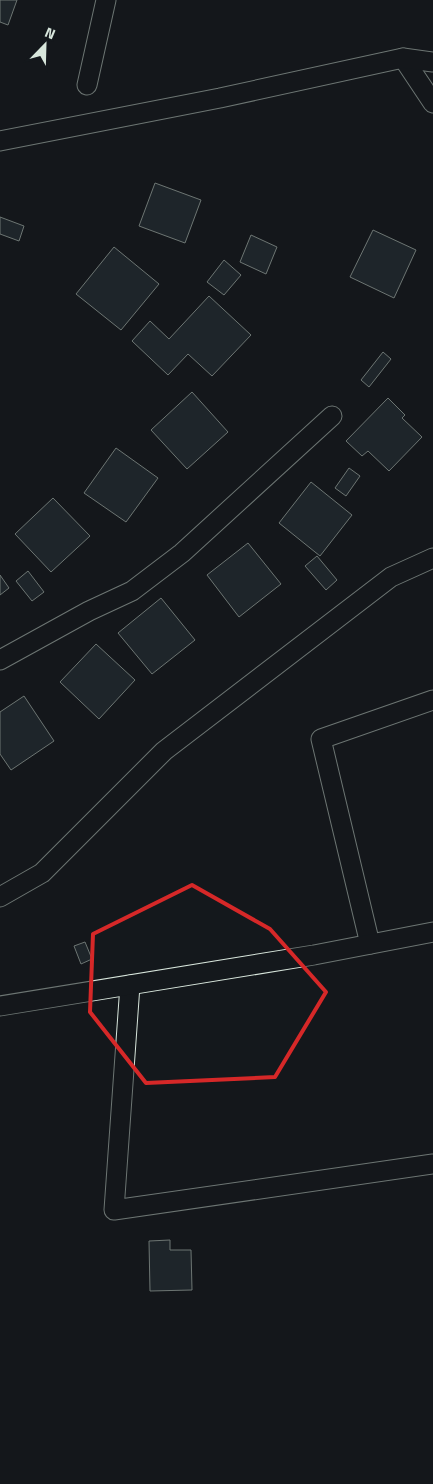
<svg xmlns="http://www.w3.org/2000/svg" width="433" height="1484" font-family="'Titillium Web',sans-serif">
  <rect width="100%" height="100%" fill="#14181c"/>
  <g fill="#2c363c" stroke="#d8e6dc">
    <path d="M0,0H17L8,25L0,22Z"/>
    <path d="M155,183L201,200L185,243L139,226Z"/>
    <path d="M0,217L24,226L19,241L0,234Z"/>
    <path d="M373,230L416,250L394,298L350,277Z"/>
    <path d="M251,235L277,247L266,274L240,262Z"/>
    <path d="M114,247L159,284L121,330L76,294Z"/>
    <path d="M224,260L241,275L224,295L207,282Z"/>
    <path d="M209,296L251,335L212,376L188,354L168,375L132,341L150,321L169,339Z"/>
    <path d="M383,352L391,359L369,387L361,380Z"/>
    <path d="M192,392L228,432L187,469L151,430Z"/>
    <path d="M388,398L405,415L402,418L422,437L389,471L368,451L362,456L346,441Z"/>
    <path d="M116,448L158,478L126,522L84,493Z"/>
    <path d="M349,468L360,476L346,496L335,488Z"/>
    <path d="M311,482L352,515L320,556L279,523Z"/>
    <path d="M53,498L90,536L51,572L15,534Z"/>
    <path d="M248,543L281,584L239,617L207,575Z"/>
    <path d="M317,556L337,580L326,590L305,566Z"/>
    <path d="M28,571L44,592L32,601L16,581Z"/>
    <path d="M0,575L9,588L0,595Z"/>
    <path d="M161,598L195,640L152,674L118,633Z"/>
    <path d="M96,644L135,680L99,719L60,682Z"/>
    <path d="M24,696L54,741L11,770L0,754V712Z"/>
    <path d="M85,942L92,959L81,964L74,946Z"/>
    <path d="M170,1240V1250H191L192,1290L150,1291L149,1241Z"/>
  </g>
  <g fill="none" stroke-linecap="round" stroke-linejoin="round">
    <defs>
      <g id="street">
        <path d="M403,58L433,103"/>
        <path d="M87,85L106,0"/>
        <path d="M0,141L220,98L403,58L433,62"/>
        <path d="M0,660L89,611L132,591L182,553L332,416"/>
        <path d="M0,897L42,873L164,751L391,577L433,558"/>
        <path d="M370,944L321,739L433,700"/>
        <path d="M130,985L114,1210L433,1164"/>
        <path d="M0,1006L314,955L433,932"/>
      </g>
    </defs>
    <use href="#street" stroke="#d8e6dc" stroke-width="21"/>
    <use href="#street" stroke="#14181c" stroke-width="19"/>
  </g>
  <path d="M0 0H433V1484H0ZM192,885L270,929L326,992L275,1077L146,1083L90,1012L93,934Z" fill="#14181c" fill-opacity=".55" fill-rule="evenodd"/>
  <path fill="none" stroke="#d62828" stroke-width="4" stroke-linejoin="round" d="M192,885L270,929L326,992L275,1077L146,1083L90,1012L93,934Z"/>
  <g transform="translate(45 45) rotate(23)" stroke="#14181c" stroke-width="4" paint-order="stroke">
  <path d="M0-4L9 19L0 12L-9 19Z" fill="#d8e6dc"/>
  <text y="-8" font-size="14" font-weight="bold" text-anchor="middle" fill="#d8e6dc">N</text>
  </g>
</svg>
